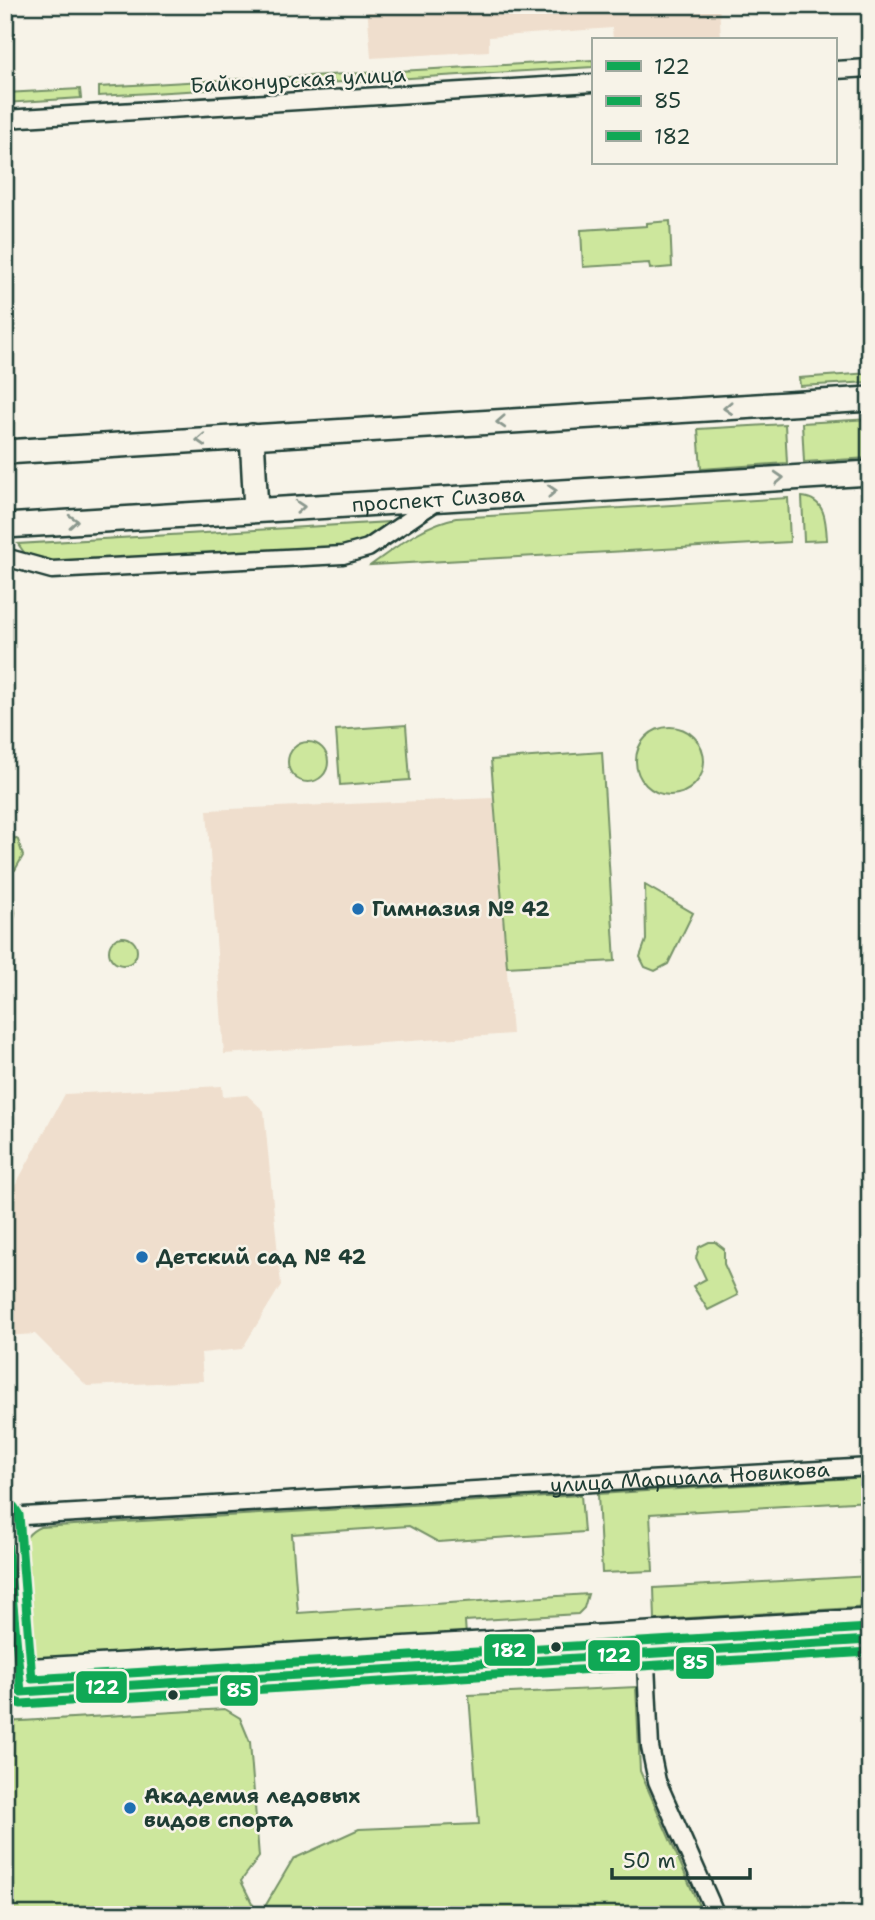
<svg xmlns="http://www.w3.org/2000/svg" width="875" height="1920" font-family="'Shantell Sans',sans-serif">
  <rect width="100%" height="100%" fill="#f7f3e8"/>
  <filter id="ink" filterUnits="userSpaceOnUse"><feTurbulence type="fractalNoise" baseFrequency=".0143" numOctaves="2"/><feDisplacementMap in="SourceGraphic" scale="14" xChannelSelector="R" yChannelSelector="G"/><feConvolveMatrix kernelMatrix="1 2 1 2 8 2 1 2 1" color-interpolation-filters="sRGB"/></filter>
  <g filter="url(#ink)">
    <g fill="#efdecd">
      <path d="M5,5H12L15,74H5Z"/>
      <path d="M367,5H719L721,38L613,40L612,28L489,37V51L371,58Z"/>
      <path d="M493,798L512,1034L224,1054L207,810Z"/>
      <path d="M222,1086L223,1097L247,1095L264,1111L281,1285L242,1349L201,1353L203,1381L87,1386L35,1334L5,1336V1230L10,1229V1195L65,1094Z"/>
    </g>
    <g fill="#cde79d" stroke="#769268" stroke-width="2">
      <path d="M593,60V67L277,86L276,78Z"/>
      <path d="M256,78V87L99,96V87Z"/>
      <path d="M80,89L81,98L5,103V93Z"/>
      <path d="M670,221L672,267L650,269L649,263L583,267L581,230L647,226V223Z"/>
      <path d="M870,373V382L800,386L799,378Z"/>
      <path d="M870,419V458L804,462L802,423Z"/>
      <path d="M785,424L787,463L701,469L698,429Z"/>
      <path d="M802,497C825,499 826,520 827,540L804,541Z"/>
      <path d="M788,498L790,542L371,565C398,546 424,524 456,518Z"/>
      <path d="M390,522C376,536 362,542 343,548L53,563L26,555L18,544Z"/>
      <path d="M406,725L410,780L340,785L336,730Z"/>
      <circle cx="670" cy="761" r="34"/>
      <circle cx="308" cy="762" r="20"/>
      <path d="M602,752L615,961L507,967L491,760Z"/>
      <path d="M5,832L18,840L23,856L15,870L5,874Z"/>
      <path d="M645,885L693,913L668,964L655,971L645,967L640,957L646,940Z"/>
      <path d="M5,895C19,905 18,920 5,930Z"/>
      <circle cx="123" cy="951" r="14"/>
      <path d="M709,1242H715L724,1249V1264L738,1295L708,1310L693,1286L706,1279L696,1258L699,1247Z"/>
      <path d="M870,1477V1501L650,1514L653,1571L602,1573L598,1494Z"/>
      <path d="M581,1495L584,1532L438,1542L409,1526L292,1534L298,1613L588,1594L584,1608L578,1614L465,1621L466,1636L40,1659L33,1655L28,1647L21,1550C25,1538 29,1532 40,1527Z"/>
      <path d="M870,1576V1607L655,1620L654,1588Z"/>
      <path d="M636,1687L640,1771L703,1915H260L293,1859L359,1829L479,1824L469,1695Z"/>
      <path d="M225,1709L240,1718L250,1742L259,1857L241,1881L258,1915H5V1722Z"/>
    </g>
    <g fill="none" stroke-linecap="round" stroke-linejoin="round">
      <defs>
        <g id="street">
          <path d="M835,70L870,68"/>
          <path d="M5,119L593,83"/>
          <path d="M5,557L52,570L343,555L368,548L440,499"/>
          <path id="s1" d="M7,1517L870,1467"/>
          <path d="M645,1644L650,1747L657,1781L716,1915"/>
        </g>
        <g id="secondary">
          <path d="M252,436L256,510"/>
          <path d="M5,452L870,399"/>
          <path id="s2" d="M5,526L870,473"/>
          <path d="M5,1517H7L21,1692L870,1640"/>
          <path d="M5,1672L870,1621"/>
        </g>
      </defs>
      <use href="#street" stroke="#1f3d34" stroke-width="21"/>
      <use href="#secondary" stroke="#1f3d34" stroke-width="28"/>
      <use href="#street" stroke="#f7f3e8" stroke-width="16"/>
      <use href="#secondary" stroke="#f7f3e8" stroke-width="23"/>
      <defs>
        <path id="bus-1" d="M5,1517L21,1692L870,1640"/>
        <path id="bus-2" d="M5,1649L9,1695L13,1701L21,1704L870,1652"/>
        <path id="bus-3" d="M5,1505L14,1507L19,1515L32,1679L869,1628"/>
      </defs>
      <use href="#bus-1" stroke="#f7f3e8" stroke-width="14"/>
      <use href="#bus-2" stroke="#f7f3e8" stroke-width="14"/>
      <use href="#bus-3" stroke="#f7f3e8" stroke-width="14"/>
      <use href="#bus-1" stroke="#10a855" stroke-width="9"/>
      <use href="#bus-2" stroke="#10a855" stroke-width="9"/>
      <use href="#bus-3" stroke="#10a855" stroke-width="9"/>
    </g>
    <defs><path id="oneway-chevron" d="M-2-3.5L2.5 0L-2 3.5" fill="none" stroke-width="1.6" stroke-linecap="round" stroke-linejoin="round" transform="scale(1.75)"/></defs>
    <g stroke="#8b988e">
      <use href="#oneway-chevron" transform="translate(728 408) rotate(177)"/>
      <use href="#oneway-chevron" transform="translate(501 422) rotate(177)"/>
      <use href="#oneway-chevron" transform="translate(201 440) rotate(177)"/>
      <use href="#oneway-chevron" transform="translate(779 478) rotate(-3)"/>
      <use href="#oneway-chevron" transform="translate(552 491) rotate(-3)"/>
      <use href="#oneway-chevron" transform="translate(300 507) rotate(-4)"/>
      <use href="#oneway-chevron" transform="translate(73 521) rotate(-4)"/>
    </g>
  </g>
  <g fill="#1f6fb2" stroke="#f7f3e8" stroke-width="2.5">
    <circle cx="358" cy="909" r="7"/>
    <circle cx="142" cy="1257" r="7"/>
    <circle cx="130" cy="1808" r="7"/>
  </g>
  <g fill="#1f3d34" stroke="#f7f3e8" stroke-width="2.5">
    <circle cx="556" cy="1647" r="6"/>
    <circle cx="173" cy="1695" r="6"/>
  </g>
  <g text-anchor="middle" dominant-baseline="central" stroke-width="5" stroke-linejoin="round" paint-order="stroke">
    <g font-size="21" fill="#1f3d34" stroke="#f7f3e8">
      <text transform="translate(298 80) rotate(-3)">Байконурская улица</text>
      <text stroke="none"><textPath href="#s2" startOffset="434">проспект Сизова</textPath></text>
      <text stroke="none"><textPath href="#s1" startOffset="684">улица Маршала Новикова</textPath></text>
    </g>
    <g font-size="21" font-weight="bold" fill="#1f3d34" stroke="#f7f3e8" text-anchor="start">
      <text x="372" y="909">Гимназия № 42</text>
      <text x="156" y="1257">Детский сад № 42</text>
      <text x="144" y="1796">Академия ледовых<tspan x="144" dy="24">видов спорта</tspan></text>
    </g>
  </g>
  <g stroke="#f7f3e8" stroke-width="2.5">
    <rect x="483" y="1633" width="53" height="34" rx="7" fill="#10a855"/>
    <rect x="587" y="1639" width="54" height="33" rx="7" fill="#10a855"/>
    <rect x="675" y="1646" width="40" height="34" rx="7" fill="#10a855"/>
    <rect x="75" y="1670" width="53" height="34" rx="7" fill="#10a855"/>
    <rect x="219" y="1674" width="40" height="33" rx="7" fill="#10a855"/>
  </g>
  <g font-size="19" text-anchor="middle" font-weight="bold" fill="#fff">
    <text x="509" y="1657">182</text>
    <text x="614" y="1662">122</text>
    <text x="695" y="1669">85</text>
    <text x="102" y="1694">122</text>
    <text x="239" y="1697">85</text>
  </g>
  <rect width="875" height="1920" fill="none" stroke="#f7f3e8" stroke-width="28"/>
  <rect x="14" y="14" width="847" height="1892" fill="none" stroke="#1f3d34" stroke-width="2.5" filter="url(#ink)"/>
  <rect x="592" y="38" width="245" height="126" fill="#f7f3e8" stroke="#a1aaa0" stroke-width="2"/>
  <rect x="606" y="61" width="35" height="10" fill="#10a855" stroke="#a1aaa0" stroke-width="2"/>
  <text x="654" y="74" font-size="21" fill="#1f3d34">122</text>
  <rect x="606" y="96" width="35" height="10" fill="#10a855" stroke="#a1aaa0" stroke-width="2"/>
  <text x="654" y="108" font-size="21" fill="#1f3d34">85</text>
  <rect x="606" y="131" width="35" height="10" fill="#10a855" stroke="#a1aaa0" stroke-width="2"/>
  <text x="654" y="144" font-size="21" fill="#1f3d34">182</text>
  <path d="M612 1868v10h138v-10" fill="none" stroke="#1f3d34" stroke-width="3.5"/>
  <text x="623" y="1868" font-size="21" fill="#1f3d34" stroke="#f7f3e8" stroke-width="5" paint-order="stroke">50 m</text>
</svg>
